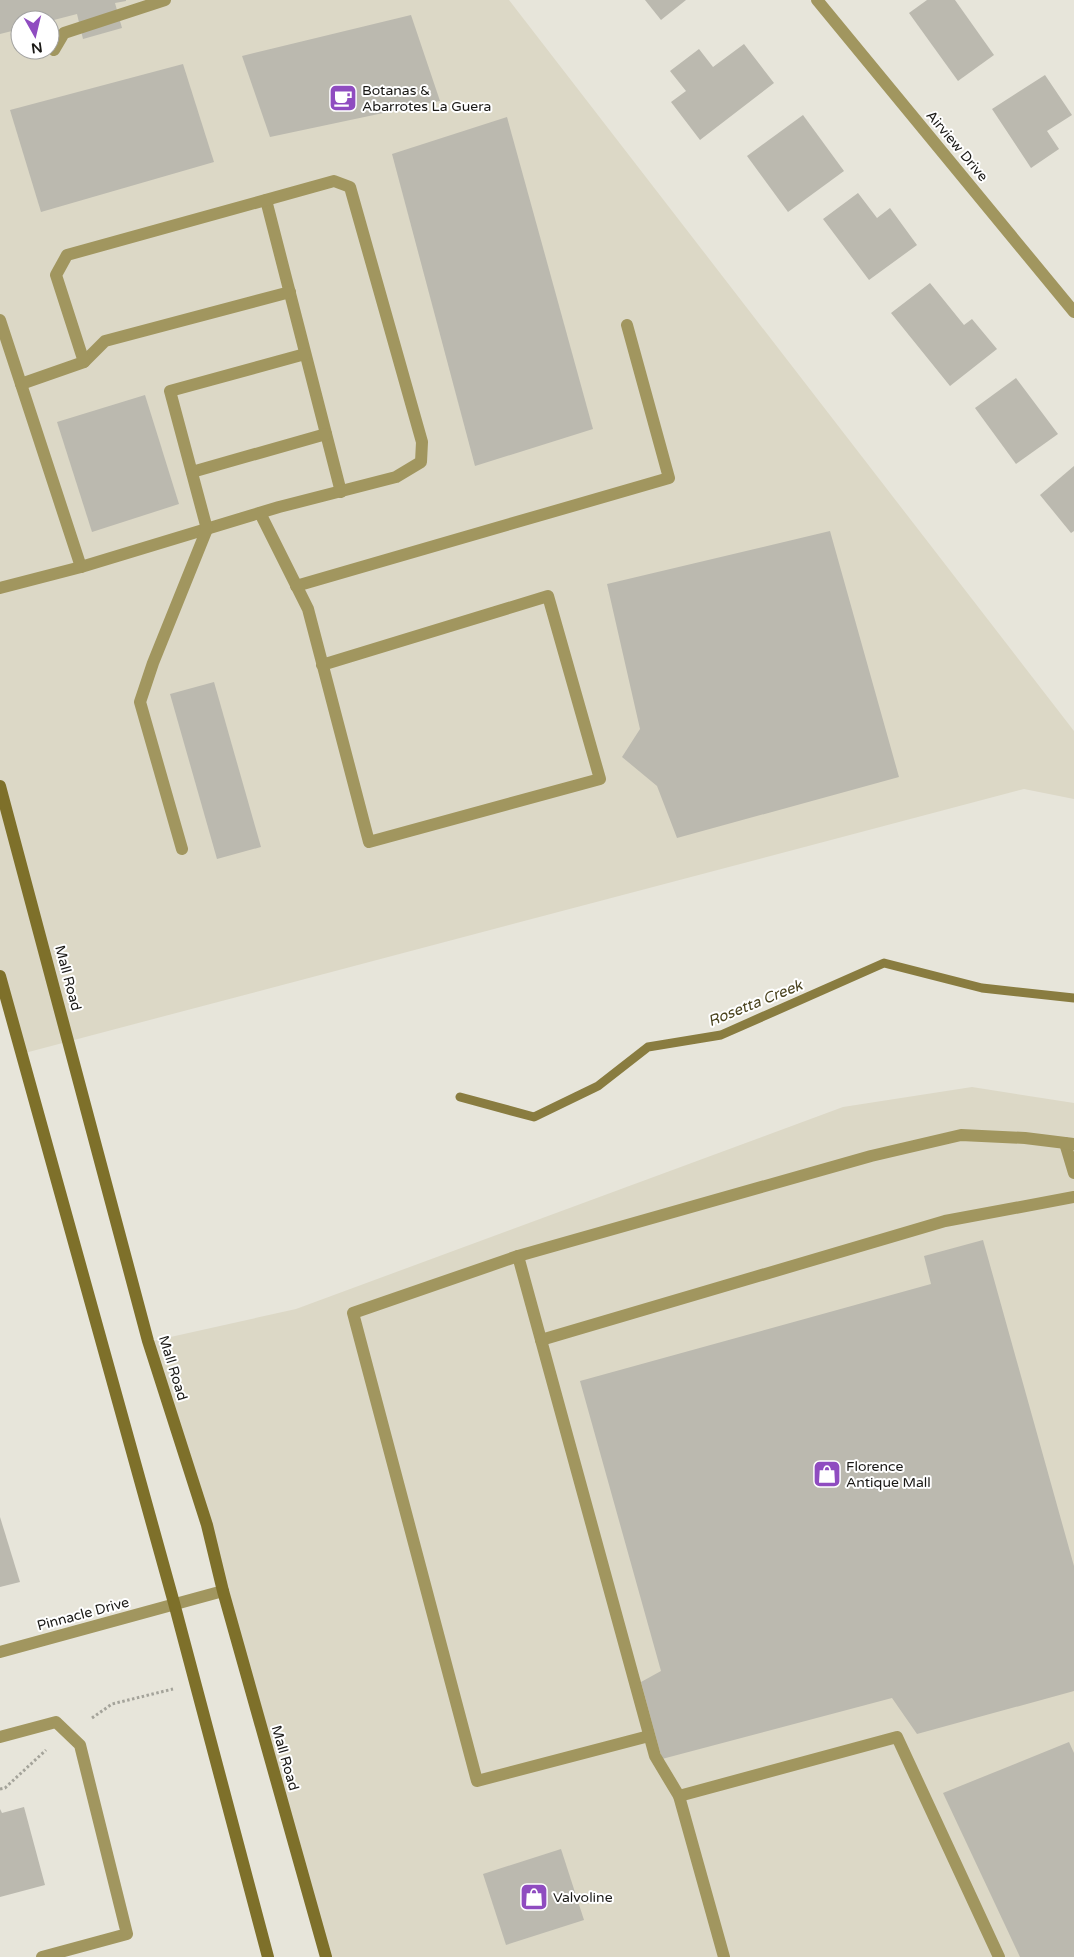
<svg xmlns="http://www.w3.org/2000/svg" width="1074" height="1957" font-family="'Varela Round',sans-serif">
  <rect width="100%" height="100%" fill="#e7e5da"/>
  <g fill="#dcd8c6" fill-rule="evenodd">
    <path d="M0,0H509L1074,731V799L1024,789L21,1054L0,976ZM20,20H50V50H20Z"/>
    <path d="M972,1087L1074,1103V1957H326L148,1342L296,1309L843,1107Z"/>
  </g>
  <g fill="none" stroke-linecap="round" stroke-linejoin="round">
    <path stroke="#897c40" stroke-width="9" d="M460,1097L534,1117L598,1086L648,1047L721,1035L884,963L982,988L1074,998"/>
  </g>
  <g fill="#bbb9af">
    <path d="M0,0H126V1L115,3L122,28L83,39L77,14L50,21L20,20V29L0,34Z"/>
    <path d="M645,0H686L661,20Z"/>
    <path d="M927,0H955L994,55L958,81L909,13Z"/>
    <path d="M411,15L440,101L270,137L242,56Z"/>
    <path d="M744,44L774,83L700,140L671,102L686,91L670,71L699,49L713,67Z"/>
    <path d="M183,64L214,162L41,212L10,110Z"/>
    <path d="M1045,75L1072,115L1047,131L1059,149L1031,168L992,109Z"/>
    <path d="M803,115L844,171L788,212L747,156Z"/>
    <path d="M507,117L593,429L475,466L392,154Z"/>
    <path d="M858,193L877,218L890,208L917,245L869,280L823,219Z"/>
    <path d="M930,283L964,325L972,319L997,349L950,386L891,313Z"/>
    <path d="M1016,378L1058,434L1016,464L975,408Z"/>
    <path d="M145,395L179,504L92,532L57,422Z"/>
    <path d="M1074,466V531L1071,533L1040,495Z"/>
    <path d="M830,531L899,777L677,838L657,786L622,757L640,729L607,584Z"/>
    <path d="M214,682L261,847L217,859L170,694Z"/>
    <path d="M983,1240L1074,1566V1691L917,1734L892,1698L662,1759L641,1682L661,1671L580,1381L931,1284L924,1256Z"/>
    <path d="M0,1517L20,1582L0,1587Z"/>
    <path d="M1069,1742L1074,1753V1957H1020L943,1793Z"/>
    <path d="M24,1807L45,1885L0,1897V1809L2,1813Z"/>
    <path d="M561,1849L584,1920L506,1945L483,1874Z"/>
  </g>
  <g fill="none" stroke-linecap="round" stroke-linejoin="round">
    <g stroke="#a4a39a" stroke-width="3" stroke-dasharray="2.5 2.5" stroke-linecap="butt">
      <path d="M92,1718L112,1704L173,1689"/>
      <path d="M0,1789L5,1788L46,1750"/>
    </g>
    <g stroke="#a1965f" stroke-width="12">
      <path d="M54,50L64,33L165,0"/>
      <path d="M266,200L341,492"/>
      <path d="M0,320L81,567"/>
      <path d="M84,362L105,341L290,292"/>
      <path d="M192,472L326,434"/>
      <path d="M260,513L308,609L369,842L600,779L548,596L322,665"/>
      <path d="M296,586L669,478L627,325"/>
      <path d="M0,588L81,567L279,507L396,477L421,462L422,442L350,187L334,181L67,255L56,275L84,362L21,384"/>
      <path d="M182,849L140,702L153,663L207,529L170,391L305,354"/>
      <path d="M1065,1143L1074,1173"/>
      <path d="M518,1256L655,1756L679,1796L724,1957"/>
      <path d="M541,1340L945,1221L1074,1197"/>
      <path d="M649,1736L477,1781L353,1313L518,1256L871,1156L961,1135L1025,1138L1074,1144"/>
      <path d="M0,1737L56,1722L80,1745L127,1934L42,1957"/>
      <path d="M679,1796L897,1737L999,1957"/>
    </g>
    <g stroke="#a1965f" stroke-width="12">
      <path d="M817,0L1074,312"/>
      <path d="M0,1652L223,1591"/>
    </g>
    <g stroke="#7e702a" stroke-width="12">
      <path d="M0,786L148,1341L207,1525L223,1591L326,1957"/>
      <path d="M0,976L174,1603L268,1957"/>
    </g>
  </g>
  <defs>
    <symbol id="cafe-square" viewBox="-11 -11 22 22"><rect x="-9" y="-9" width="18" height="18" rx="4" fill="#8f4cc0" stroke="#fff"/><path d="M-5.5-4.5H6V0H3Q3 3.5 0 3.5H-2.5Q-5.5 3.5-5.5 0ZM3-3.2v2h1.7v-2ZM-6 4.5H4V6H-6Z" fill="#fff"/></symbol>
    <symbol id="shop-square" viewBox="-11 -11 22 22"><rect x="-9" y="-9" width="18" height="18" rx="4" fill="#8f4cc0" stroke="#fff"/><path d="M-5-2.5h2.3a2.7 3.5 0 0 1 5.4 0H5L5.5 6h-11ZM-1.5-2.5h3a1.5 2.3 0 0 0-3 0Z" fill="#fff"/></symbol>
  </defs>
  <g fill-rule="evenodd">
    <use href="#cafe-square" x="327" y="82" width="32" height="32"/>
    <use href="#shop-square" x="811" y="1458" width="32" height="32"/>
    <use href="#shop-square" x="518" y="1881" width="32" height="32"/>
  </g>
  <g text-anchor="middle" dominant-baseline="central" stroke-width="4" stroke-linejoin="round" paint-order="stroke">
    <g font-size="14" fill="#191815" stroke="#fff" text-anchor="start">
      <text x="362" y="90">Botanas &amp;<tspan x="362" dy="16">Abarrotes La Guera</tspan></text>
      <text x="846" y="1466">Florence<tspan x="846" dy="16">Antique Mall</tspan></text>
      <text x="553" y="1897">Valvoline</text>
    </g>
    <g font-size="14" fill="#191815" stroke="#fff">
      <text transform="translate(957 146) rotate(50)">Airview Drive</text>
      <text transform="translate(68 978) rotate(75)">Mall Road</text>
      <text transform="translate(173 1368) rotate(73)">Mall Road</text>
      <text transform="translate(83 1614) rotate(-15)">Pinnacle Drive</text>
      <text transform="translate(285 1758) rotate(74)">Mall Road</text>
    </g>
    <g font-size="15" font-style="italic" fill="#4a431e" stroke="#fff">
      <text transform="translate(755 1003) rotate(-22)">Rosetta Creek</text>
    </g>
  </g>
  <g transform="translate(35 35) rotate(172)"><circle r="24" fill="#ffffff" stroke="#a3a3a1"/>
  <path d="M0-4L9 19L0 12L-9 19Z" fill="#8f4cc0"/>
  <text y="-8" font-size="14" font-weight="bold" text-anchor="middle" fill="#191815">N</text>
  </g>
</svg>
